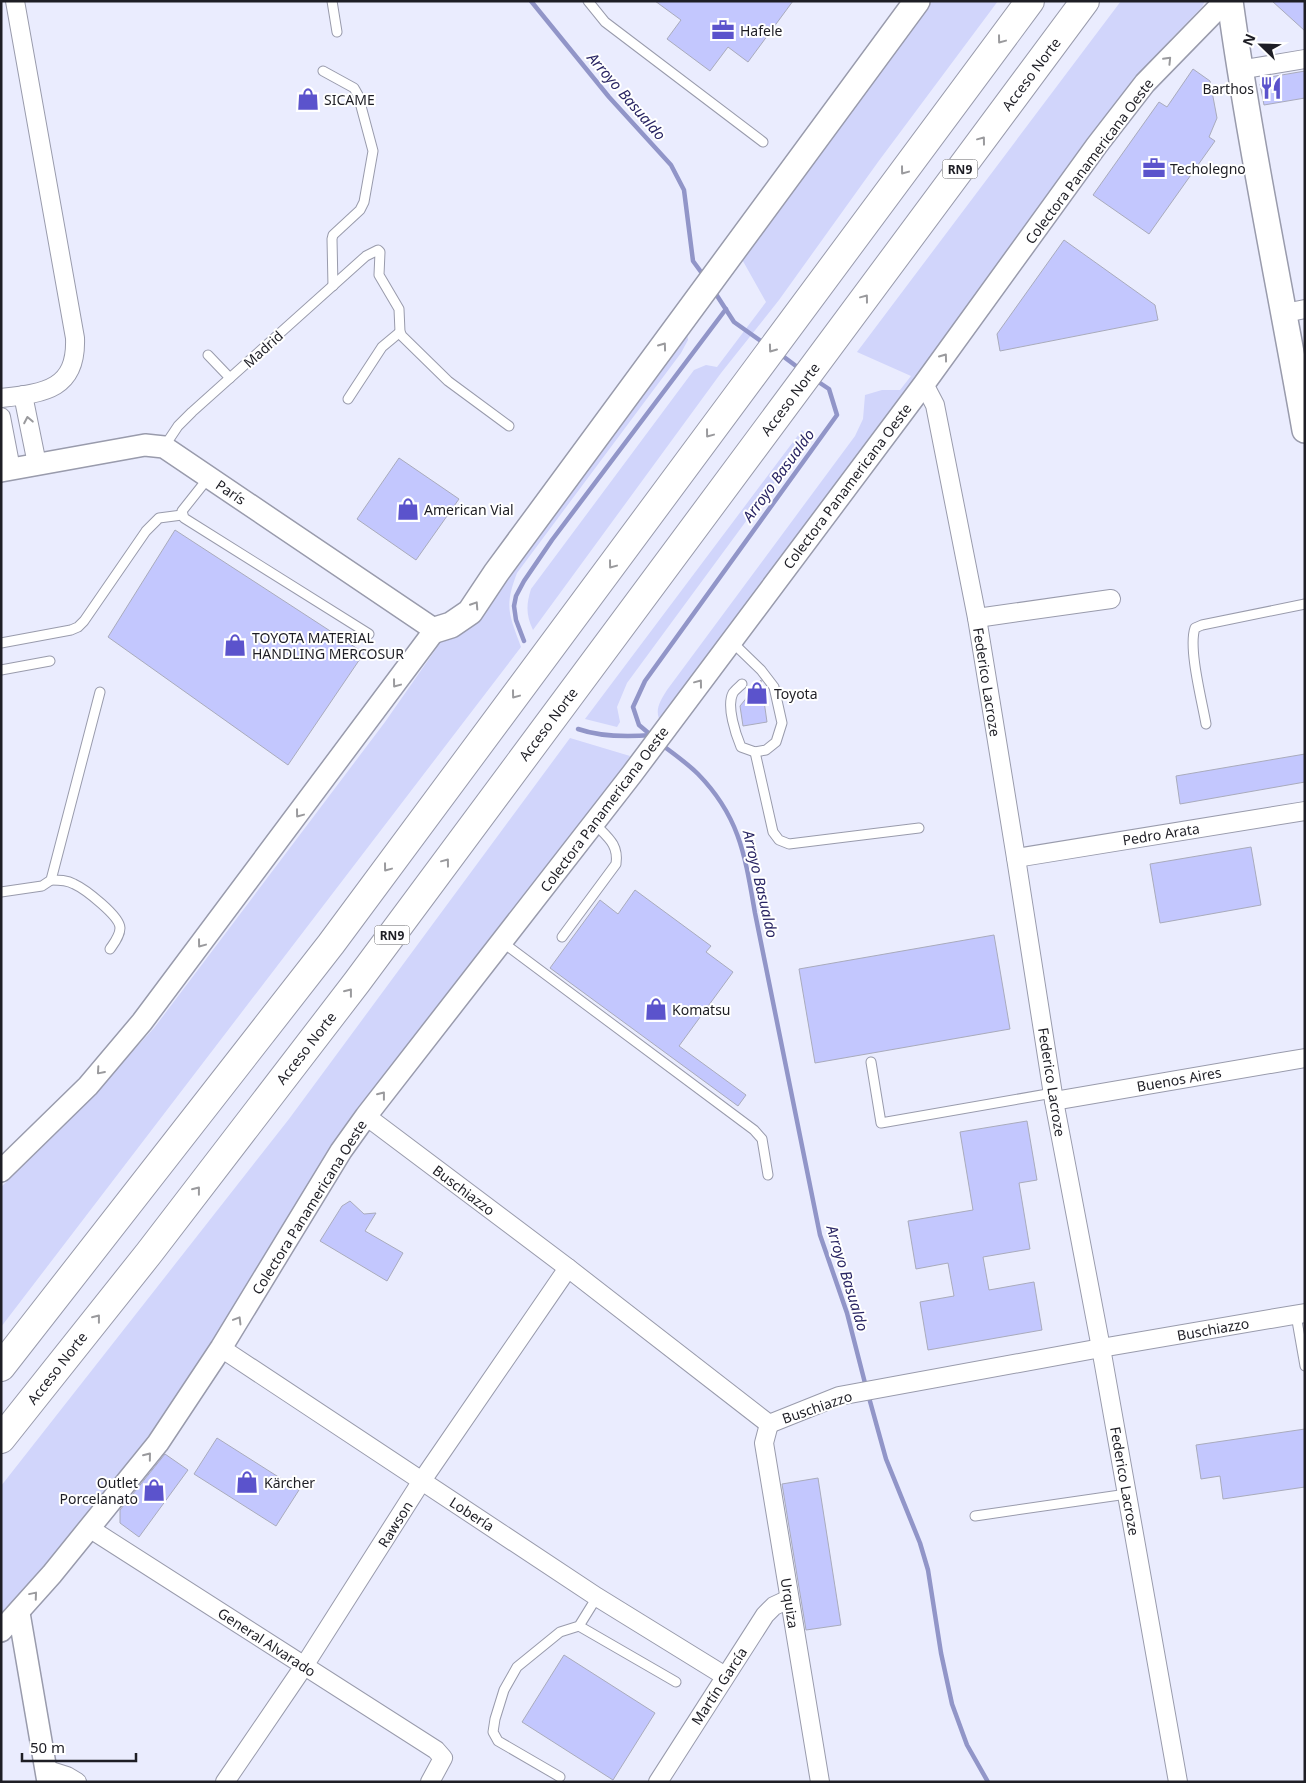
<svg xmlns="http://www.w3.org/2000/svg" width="1306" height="1783" font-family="'Noto Sans',sans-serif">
  <rect width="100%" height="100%" fill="#eaecfe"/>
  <g fill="#d1d5fb">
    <path d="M925,1H998L878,162L779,300L721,373L533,630C526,615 526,605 531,589L694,370L706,365L717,367L766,302L739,254Z"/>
    <path d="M1121,1H1205L1202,7L1172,38L1045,197L895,410L662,724C653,712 660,701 667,690L855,436L863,419L865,395L882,390H900L911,376L857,352Z"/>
    <path d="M686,323L688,340L681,353L517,573C504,607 509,614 521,647L1,1327V1187L63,1127L154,1028L385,722L445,636Z"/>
    <path d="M802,430L806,434L805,441L627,683L617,707L620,722L617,727L585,719Z"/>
    <path d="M570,738L630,756L594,813L462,984L161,1430L1,1619V1486L289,1119Z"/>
  </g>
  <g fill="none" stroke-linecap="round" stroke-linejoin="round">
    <g stroke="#9195c8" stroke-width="4.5">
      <path d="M531,1L609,97L671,165L684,190L693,261L704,276"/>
      <path d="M714,291L734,322L765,344"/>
      <path d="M780,354L800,369"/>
      <path d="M524,641L516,620L514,606L516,596L524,581L552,540L726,309"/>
      <path d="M578,729C601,737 628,737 652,735"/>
      <path d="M652,736L639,725L633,707L645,681L837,415L829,389L814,379"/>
      <path d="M662,745C674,754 687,763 698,774C740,817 745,856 755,913L820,1235L847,1313L866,1387"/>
      <path d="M868,1394L886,1459L920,1543L928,1570L941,1653L952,1704L967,1745L988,1782"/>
    </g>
  </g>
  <g fill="#c3c7fe" stroke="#a9abbc">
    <path d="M655,1H793L748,62L728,47L710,71L667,39L681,20Z"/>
    <path d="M1272,1H1305V31Z"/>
    <path d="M1193,69L1210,81L1217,118L1209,137L1215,141L1149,234L1093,195L1159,102L1167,107Z"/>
    <path d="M1305,71V98L1264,105L1260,84L1270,77Z"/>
    <path d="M1064,240L1155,305L1158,320L1000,351L997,334Z"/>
    <path d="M399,458L459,499L416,560L357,519Z"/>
    <path d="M175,530L364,653L288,765L108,637Z"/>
    <path d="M761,680L767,722L743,726L740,706Z"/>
    <path d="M1305,754V782L1180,804L1176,776Z"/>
    <path d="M1251,847L1261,905L1160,923L1150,864Z"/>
    <path d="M635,890L711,946L706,952L733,972L679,1046L746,1095L738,1106L550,968L600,900L618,914Z"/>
    <path d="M994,935L1010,1029L815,1063L799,969Z"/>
    <path d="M1027,1121L1037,1180L1019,1183L1030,1249L983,1257L989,1290L1034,1282L1042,1330L928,1350L920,1302L954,1296L948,1263L916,1269L908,1221L973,1210L960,1132Z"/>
    <path d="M350,1201L364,1214L376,1213L365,1231L403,1253L387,1281L320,1241L342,1206Z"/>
    <path d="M1305,1429V1487L1223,1499L1220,1476L1201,1479L1196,1445Z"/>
    <path d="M217,1438L299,1490L276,1526L194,1474Z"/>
    <path d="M165,1454L188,1470L139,1537L120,1523V1510Z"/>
    <path d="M818,1478L841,1625L806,1630L782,1484Z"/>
    <path d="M564,1655L655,1713L613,1780L522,1722Z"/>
  </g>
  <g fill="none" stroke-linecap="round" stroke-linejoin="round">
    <defs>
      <g id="service">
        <path d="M332,1L337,32"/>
        <path d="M588,1L605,22L763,142"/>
        <path d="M323,71L354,88L358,95L373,151L364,202L360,210L333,235L332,239L333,286"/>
        <path d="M208,355L230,378"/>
        <path d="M348,399L382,347L400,332"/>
        <path d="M164,447L178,426L192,412L366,256L378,250L380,252L379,275L399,309L400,332L402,336L448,381L509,426"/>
        <path d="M209,477L182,511L184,518L369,634"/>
        <path d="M731,641L761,670L774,687L782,723L776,742L766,750L755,752L741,747C736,735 726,706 733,693C735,690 739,687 742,684"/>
        <path d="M1,643L71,630L78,627L84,621L146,531L159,518L182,515"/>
        <path d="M1,670L50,661"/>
        <path d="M1206,724C1202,701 1188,648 1195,628L1202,625L1305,604"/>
        <path d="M755,752L773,832L779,840L789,844L919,828"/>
        <path d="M51,880C59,880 67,880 74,884C85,889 120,916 120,928C120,936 114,943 110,949"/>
        <path d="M1,892L42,886L51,880L100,692"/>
        <path d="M562,937L616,864C619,844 607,837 594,823"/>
        <path d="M502,942L754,1130L762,1139L768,1175"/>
        <path d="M871,1062L881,1123L1053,1093"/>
        <path d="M1296,1315L1305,1366"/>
        <path d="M975,1516L1127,1494"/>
        <path d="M579,1626L676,1682"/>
        <path d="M560,1777L498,1741L493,1732L495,1719L504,1690L517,1667L560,1632L579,1626L597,1597"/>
      </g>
      <g id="minor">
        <path d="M1239,70L1305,59"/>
        <path d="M1285,313L1305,309"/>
        <path d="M924,384L935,405L977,618L1016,858L1054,1101L1101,1348L1178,1782"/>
        <path d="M23,395L37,464"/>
        <path d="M1,398C44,393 77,390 75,338L15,1"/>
        <path d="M1,417L11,469"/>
        <path d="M977,618L1111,599"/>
        <path d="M1016,858L1305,811"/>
        <path d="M1054,1101L1305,1058"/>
        <path d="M366,1116L568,1268L769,1424L839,1396L1101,1348L1305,1313"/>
        <path d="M221,1348L597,1597L725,1676"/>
        <path d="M769,1424L764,1443L820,1782"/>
        <path d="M89,1528L436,1750L443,1758L430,1782"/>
        <path d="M45,1769L67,1776L77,1782"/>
        <path d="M225,1782L304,1666L421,1482L568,1268"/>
        <path d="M658,1782L765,1615L774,1606L789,1599"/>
      </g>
      <g id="tertiary">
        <path d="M1,471L145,445L164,447L435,630L142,1022L88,1086L1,1171"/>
        <path d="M19,1613L48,1782"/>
        <path d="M1,1631L52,1574L158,1443L221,1348L341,1151L366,1116L632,774L924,384L1097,145L1145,83L1225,1"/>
      </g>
      <g id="secondary">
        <path d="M1230,1C1250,145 1280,287 1305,430"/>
        <path d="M435,630L451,625L470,612L496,573L917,1"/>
      </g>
      <g id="motorway">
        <path d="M1,1367L331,944L1030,1"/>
        <path d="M1,1439L149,1253L357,982L1085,1"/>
      </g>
    </defs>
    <use href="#service" stroke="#999bac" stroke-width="11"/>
    <use href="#minor" stroke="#999bac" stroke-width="20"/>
    <use href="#tertiary" stroke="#999bac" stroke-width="24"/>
    <use href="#secondary" stroke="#999bac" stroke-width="28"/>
    <use href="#motorway" stroke="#999bac" stroke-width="30"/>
    <use href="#service" stroke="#fff" stroke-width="9"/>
    <use href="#minor" stroke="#fff" stroke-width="18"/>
    <use href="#tertiary" stroke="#fff" stroke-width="21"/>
    <use href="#secondary" stroke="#fff" stroke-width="25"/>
    <use href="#motorway" stroke="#fff" stroke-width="28"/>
  </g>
  <defs><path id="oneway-chevron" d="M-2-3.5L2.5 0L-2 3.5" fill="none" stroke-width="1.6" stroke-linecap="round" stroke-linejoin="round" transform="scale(1.25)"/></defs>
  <g stroke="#9a9a9d">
    <use href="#oneway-chevron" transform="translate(1001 40) rotate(127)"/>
    <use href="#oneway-chevron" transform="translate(1168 60) rotate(-46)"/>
    <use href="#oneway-chevron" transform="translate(982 140) rotate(-53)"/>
    <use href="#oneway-chevron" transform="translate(904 171) rotate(127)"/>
    <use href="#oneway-chevron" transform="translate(865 298) rotate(-53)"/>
    <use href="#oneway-chevron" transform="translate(663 346) rotate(-54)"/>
    <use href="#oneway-chevron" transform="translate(772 349) rotate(126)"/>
    <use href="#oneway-chevron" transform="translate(944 357) rotate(-54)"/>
    <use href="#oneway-chevron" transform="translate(28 420) rotate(-101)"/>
    <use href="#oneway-chevron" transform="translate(709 434) rotate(127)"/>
    <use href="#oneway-chevron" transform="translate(612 565) rotate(127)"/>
    <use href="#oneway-chevron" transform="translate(475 605) rotate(-57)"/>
    <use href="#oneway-chevron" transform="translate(699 683) rotate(-53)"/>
    <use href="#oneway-chevron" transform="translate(396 684) rotate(127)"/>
    <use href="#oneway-chevron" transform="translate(515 695) rotate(127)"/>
    <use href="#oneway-chevron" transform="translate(299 814) rotate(127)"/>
    <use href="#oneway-chevron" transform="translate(446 862) rotate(-53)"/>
    <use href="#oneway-chevron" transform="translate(387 868) rotate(127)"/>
    <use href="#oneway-chevron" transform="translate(201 944) rotate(127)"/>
    <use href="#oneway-chevron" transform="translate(349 992) rotate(-52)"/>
    <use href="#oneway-chevron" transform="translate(100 1071) rotate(131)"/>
    <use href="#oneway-chevron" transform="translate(382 1095) rotate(-52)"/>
    <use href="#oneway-chevron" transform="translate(197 1190) rotate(-52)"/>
    <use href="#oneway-chevron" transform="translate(97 1318) rotate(-52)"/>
    <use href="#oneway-chevron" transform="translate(238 1320) rotate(-59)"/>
    <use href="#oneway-chevron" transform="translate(148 1456) rotate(-51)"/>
    <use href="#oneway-chevron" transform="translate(34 1595) rotate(-50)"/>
  </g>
  <defs>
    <symbol id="office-bare" viewBox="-9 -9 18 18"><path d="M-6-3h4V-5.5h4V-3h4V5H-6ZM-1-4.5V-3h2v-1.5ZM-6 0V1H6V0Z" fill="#5b53cc" stroke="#fff" stroke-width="2.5" paint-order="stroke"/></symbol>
    <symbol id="restaurant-bare" viewBox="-9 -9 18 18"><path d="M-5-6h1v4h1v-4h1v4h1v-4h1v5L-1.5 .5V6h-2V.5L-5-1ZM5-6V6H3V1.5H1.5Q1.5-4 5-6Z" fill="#5b53cc" stroke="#fff" stroke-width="2.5" paint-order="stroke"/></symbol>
    <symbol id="shop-bare" viewBox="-9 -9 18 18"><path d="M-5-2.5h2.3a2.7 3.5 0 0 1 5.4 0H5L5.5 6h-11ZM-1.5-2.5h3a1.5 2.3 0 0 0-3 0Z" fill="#5b53cc" stroke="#fff" stroke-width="2.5" paint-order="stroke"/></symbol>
  </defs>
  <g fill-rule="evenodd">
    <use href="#office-bare" x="707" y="14" width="32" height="32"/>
    <use href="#restaurant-bare" x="1255" y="72" width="32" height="32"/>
    <use href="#shop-bare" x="292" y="83" width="32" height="32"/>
    <use href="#office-bare" x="1138" y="152" width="32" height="32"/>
    <use href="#shop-bare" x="392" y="493" width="32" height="32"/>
    <use href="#shop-bare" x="219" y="629" width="32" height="32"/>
    <use href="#shop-bare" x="741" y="677" width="32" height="32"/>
    <use href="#shop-bare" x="640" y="993" width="32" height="32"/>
    <use href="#shop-bare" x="231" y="1466" width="32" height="32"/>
    <use href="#shop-bare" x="138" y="1474" width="32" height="32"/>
  </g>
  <g text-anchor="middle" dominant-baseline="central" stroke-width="4" stroke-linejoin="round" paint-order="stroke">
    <g fill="#fff" stroke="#626266" stroke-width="1">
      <rect x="942.5" y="159.5" width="35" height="19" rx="4"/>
      <rect x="374.5" y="925.5" width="35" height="19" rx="4"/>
    </g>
    <g font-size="12" font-weight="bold" fill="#1e1e25">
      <text x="960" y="169">RN9</text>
      <text x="392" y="935">RN9</text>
    </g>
    <g font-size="14" fill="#1e1e25" stroke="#fff" text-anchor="start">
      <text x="740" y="30">Hafele</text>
      <text x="1254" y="88" text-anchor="end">Barthos</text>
      <text x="324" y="99">SICAME</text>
      <text x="1170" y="168">Techolegno</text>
      <text x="424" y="509">American Vial</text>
      <text x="252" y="637">TOYOTA MATERIAL<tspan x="252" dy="16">HANDLING MERCOSUR</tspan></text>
      <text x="774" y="693">Toyota</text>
      <text x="672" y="1009">Komatsu</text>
      <text x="138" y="1482" text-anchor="end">Outlet<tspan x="138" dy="16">Porcelanato</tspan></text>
      <text x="264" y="1482">Kärcher</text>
    </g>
    <g font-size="14" fill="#1e1e25" stroke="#fff">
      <text transform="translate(1031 74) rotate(-53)">Acceso Norte</text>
      <text transform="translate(1089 161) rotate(-53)">Colectora Panamericana Oeste</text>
      <text transform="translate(263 349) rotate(-42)">Madrid</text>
      <text transform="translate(790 399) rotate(-53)">Acceso Norte</text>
      <text transform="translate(847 486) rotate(-53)">Colectora Panamericana Oeste</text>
      <text transform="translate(231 492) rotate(34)">París</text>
      <text transform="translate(987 682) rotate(81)">Federico Lacroze</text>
      <text transform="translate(548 724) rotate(-53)">Acceso Norte</text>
      <text transform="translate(604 809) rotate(-53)">Colectora Panamericana Oeste</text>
      <text transform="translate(1161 834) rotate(-9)">Pedro Arata</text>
      <text transform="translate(306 1048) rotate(-52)">Acceso Norte</text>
      <text transform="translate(1179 1079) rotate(-10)">Buenos Aires</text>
      <text transform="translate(1052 1082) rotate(81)">Federico Lacroze</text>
      <text transform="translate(464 1190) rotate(37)">Buschiazzo</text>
      <text transform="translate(309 1207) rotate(-58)">Colectora Panamericana Oeste</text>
      <text transform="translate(1213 1329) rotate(-10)">Buschiazzo</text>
      <text transform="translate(57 1368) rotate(-52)">Acceso Norte</text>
      <text transform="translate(817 1407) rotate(-19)">Buschiazzo</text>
      <text transform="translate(1125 1481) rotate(80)">Federico Lacroze</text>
      <text transform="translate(472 1514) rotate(33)">Lobería</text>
      <text transform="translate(395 1524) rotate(-58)">Rawson</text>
      <text transform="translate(790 1603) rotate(81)">Urquiza</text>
      <text transform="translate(267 1642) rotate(33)">General Alvarado</text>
      <text transform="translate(719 1686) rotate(-57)">Martín García</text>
    </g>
    <g font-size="15" font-style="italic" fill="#292563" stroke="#fff">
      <text transform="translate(627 96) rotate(49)">Arroyo Basualdo</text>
      <text transform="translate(778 475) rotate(-54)">Arroyo Basualdo</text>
      <text transform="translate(761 884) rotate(77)">Arroyo Basualdo</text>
      <text transform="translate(848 1278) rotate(73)">Arroyo Basualdo</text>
    </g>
  </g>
  <rect width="1306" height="1783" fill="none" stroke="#1e1e25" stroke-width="5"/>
  <g transform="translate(1261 45) rotate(293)" stroke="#ffffff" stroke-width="4" paint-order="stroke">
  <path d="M0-4L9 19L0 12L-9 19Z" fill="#1e1e25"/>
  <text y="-8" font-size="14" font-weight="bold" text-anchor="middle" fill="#1e1e25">N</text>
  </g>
  <path d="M22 1753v8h114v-8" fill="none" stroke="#1e1e25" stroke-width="2.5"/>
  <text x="30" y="1753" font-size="15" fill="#1e1e25" stroke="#ffffff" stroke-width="4" paint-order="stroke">50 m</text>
</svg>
